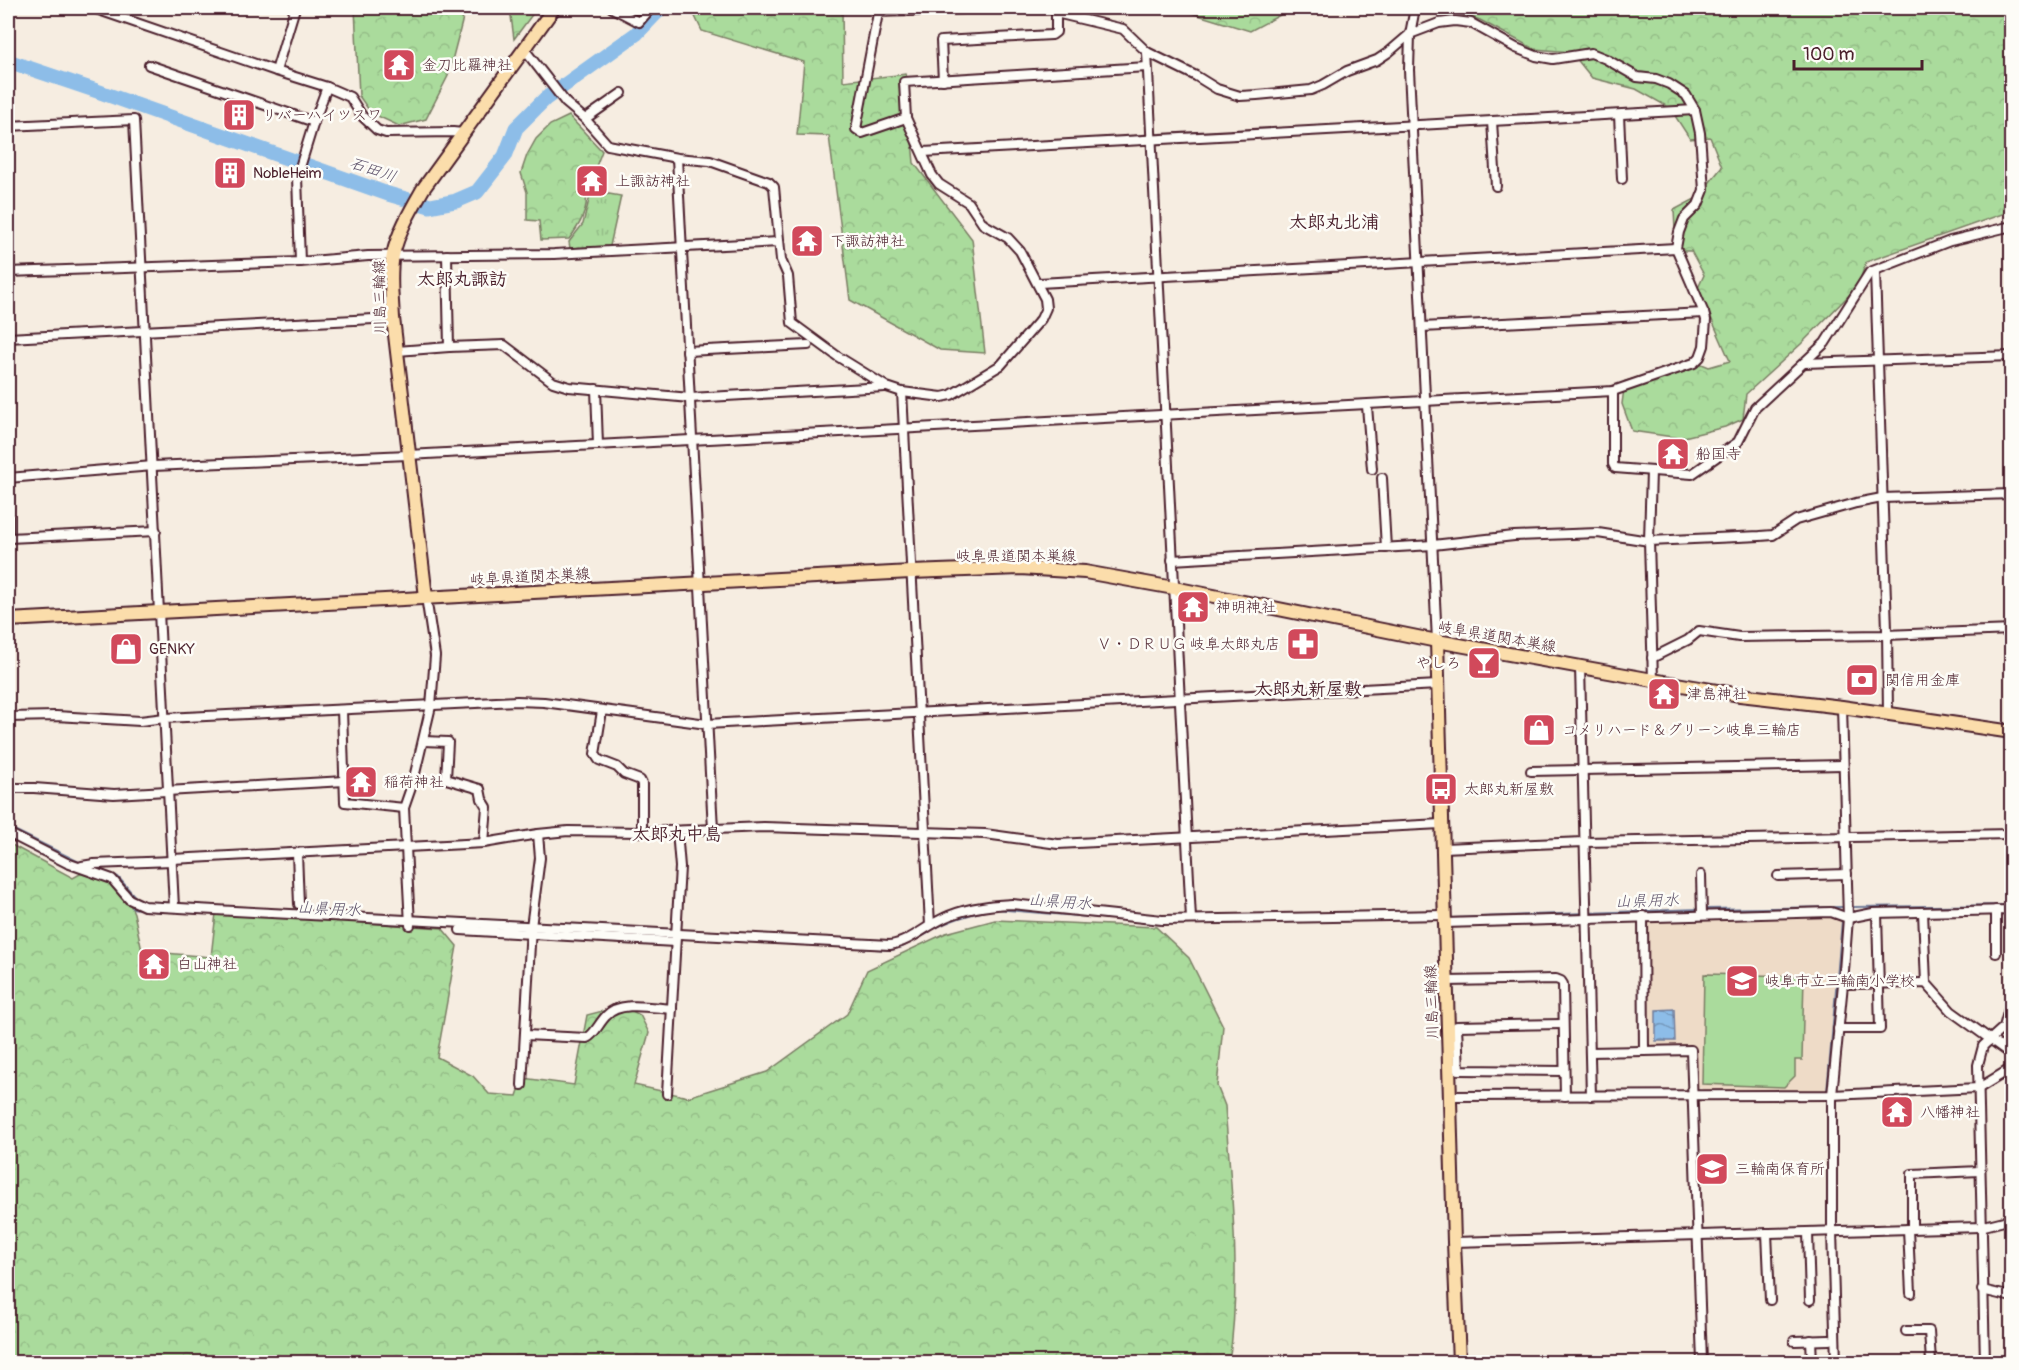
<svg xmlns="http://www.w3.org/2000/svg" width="2019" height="1370" font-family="Pangolin,'Klee One',sans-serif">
  <defs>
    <pattern id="forest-crowns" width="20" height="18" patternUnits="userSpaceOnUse" patternTransform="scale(1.5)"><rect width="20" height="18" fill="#aadb9c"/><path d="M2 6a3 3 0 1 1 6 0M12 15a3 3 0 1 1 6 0" fill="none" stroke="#94bc87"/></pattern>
    <pattern id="park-tufts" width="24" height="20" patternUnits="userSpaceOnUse" patternTransform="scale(1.5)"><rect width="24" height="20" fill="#aadb9c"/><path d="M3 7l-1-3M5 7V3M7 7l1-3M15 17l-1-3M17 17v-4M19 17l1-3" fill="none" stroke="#94bc87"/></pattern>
    <pattern id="water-waves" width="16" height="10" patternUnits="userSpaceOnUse" patternTransform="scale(1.5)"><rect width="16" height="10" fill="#8dbde8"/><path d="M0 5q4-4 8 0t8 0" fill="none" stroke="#7599bc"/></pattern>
  </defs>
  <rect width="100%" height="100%" fill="#f6ede1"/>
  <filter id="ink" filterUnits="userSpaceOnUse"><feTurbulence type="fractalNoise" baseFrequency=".0167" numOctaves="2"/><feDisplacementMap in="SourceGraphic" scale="12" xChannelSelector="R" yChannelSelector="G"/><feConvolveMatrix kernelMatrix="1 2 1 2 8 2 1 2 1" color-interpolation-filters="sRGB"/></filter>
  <g filter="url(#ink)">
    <path fill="#eedbc7" d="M1835,915L1842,920L1826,1093L1705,1091L1701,1088H1696L1694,1046H1651L1647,1043V918Z"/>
    <g fill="url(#forest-crowns)" stroke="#7a7d64" stroke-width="1.5">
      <path d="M355,8H464L462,22L448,76L426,119L399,126L371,113L359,96Z"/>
      <path d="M510,8H537L514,39Z"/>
      <path d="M691,8H842L843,81L906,74L914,163L972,239L985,353L940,350L850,300L829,136L797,135L804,62L702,31Z"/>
      <path d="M1175,8H1293L1250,31Z"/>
      <path d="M1444,8H2011V211L1866,262L1858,286L1801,344L1746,394L1743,419L1725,427L1680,438L1632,431L1622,404L1625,381L1697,362L1709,367L1730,361L1698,288L1704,275L1691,251H1676L1674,210L1697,198L1722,167L1710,137L1690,139L1670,108L1636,89L1592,78L1571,52L1534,49L1480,20Z"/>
      <path d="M569,116L602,151L586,192C589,210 579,226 569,239L541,240L539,221L527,220V192L521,173L527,155L536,139L550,125Z"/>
      <path d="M8,843L73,878L95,866L121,884L134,913L142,951L211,957L216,913L442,928L457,946L437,1057L473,1076L489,1094L517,1096L523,1078L574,1085L587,1015L622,1006L640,1015L649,1033L634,1085L688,1097L767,1072L847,1014L867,970L946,933L995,920L1156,927L1189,958L1223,1026L1217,1086L1225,1106C1231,1191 1242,1278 1229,1362H8Z"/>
    </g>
    <path fill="url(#park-tufts)" stroke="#7a7d64" stroke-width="1.5" d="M609,194L621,196L610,246L570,248L569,242L583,224L590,196Z"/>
    <path fill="#aadb9c" stroke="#7a7d64" stroke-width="1.5" d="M1704,974L1804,976L1802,1060H1795V1076L1784,1087L1702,1084Z"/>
    <path fill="url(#water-waves)" stroke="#727e9c" stroke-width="1.5" d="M1674,1009L1675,1041H1656V1010Z"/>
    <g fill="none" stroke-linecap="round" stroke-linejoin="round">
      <g stroke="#727e9c" stroke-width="2">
        <path d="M8,827L81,863"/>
        <path d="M94,867L118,877L137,899L145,902L168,903"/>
        <path d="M1854,907L2012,905"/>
        <path d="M132,908L161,912H184"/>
        <path d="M1705,909L1843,907"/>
        <path d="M1451,918L1699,909"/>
        <path d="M1173,924H1188"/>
        <path d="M1195,924L1301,921"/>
        <path d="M447,926L459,927"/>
        <path d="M934,929C953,918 974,913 995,909L1149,922"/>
        <path d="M554,932L671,938"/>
        <path d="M682,938L713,940"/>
        <path d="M776,943L891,950L902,947L928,933"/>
        <path d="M1827,1092L1842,921"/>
        <path d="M1827,1101L1828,1221"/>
      </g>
      <path stroke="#8dbde8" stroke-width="15" d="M8,61L97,91L388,194L430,206L456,201L477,192L505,156L516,128L545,99L636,34L661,8"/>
      <defs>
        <g id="minor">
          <path d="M93,8L276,71L327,87L350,97L362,116L377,130L386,133L453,132L463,133"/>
          <path d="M612,8L639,22L651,8"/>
          <path d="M1056,8V13L1123,29L1147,52L1191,919"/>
          <path d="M1415,8L1410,34L1409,70L1437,641"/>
          <path d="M879,12L994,8"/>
          <path d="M524,49L566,103L585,119L608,145L677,158L710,161L769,182L774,187L781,260L788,276L792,323L837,356L887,387L902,392L942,397L951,395L1001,365L1041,319L1046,308L1045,299L1020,251L1008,238L983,224L969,203L939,184L932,175L906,118L862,133L856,129L879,8"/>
          <path d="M149,65L314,122"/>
          <path d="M276,71L295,8"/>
          <path d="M943,80L941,41L1052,35L1056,32V13"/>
          <path d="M1619,115L1622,179"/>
          <path d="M906,118L904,82L1147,67"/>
          <path d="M585,119L622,93"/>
          <path d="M1492,121L1496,186"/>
          <path d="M8,126L134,120L174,907"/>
          <path d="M923,152L1695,110"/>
          <path d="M677,158L713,829"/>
          <path d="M447,255L449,347"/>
          <path d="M300,262L297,177L314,122L327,87"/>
          <path d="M1875,271L1887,630L1888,714"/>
          <path d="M8,272L300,262L368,256L554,254L779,242"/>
          <path d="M1039,283L1676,248"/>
          <path d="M1422,327L1704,313"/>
          <path d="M8,338L393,318"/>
          <path d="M397,351L449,347L504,345L553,382L569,387L690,398L885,387"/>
          <path d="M687,351L808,345"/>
          <path d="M1804,363L2012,356"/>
          <path d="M596,389L598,445"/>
          <path d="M1613,391V464L1615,468L1692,474L1738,442L1755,408L1825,343L1870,272L1950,241L2012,226"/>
          <path d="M902,392L930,925"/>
          <path d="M1367,406L1372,469"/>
          <path d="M1651,471L1649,541L1653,680"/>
          <path d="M8,478L153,466L408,455L1613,391L1694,363L1700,357L1704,346L1706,320L1704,313L1676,248L1679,232L1684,219L1698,205L1704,190L1700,133L1695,110L1686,95L1669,84L1656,79L1637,77L1606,59L1591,53L1553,59L1536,56L1516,48L1471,23L1455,21L1439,23L1410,34L1389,52L1377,60L1347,71L1323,85L1311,90L1257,95L1240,96L1217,89L1196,76L1147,52"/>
          <path d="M1382,478L1386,548"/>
          <path d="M8,510V538"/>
          <path d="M9,538L156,531"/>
          <path d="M1172,560L1433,545L1514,536L1598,533L1649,541L1760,536L1773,535L1796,520L1856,503L1882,498L2012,494"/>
          <path d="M1652,658L1688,640L1699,631L1739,637L1886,635L2012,630"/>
          <path d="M1580,667L1591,1096"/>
          <path d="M342,710L345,802L404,808"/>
          <path d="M602,711L595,754L599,760L617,767L624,774L640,780L642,784V832"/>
          <path d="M8,717L56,716L140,721L165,718L517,701L544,702L707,724L1438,685"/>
          <path d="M424,741L448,742L446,779L480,789L482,799L487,807L484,843"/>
          <path d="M1531,771L1843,765"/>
          <path d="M8,788H34L114,794L345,781"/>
          <path d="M8,833L67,863L112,879L129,899L144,906L215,910L890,945C910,942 926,926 944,918C965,908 989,905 1012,904L1162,920L1444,915"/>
          <path d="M1443,848L1584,842L2012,834"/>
          <path d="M297,853L299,904"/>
          <path d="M172,859L484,843L538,834L568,831L642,832L764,827L985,834L1058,844L1441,824"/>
          <path d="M82,866L94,864L172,861"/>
          <path d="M1701,875L1702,915"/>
          <path d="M1778,876L1847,874"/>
          <path d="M1996,910V953"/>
          <path d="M1923,912L1926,983"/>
          <path d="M1643,916L1644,1051L1691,1050L1702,1362"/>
          <path d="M1444,923L1831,912L1848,918L1873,913L2012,910"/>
          <path d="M410,925L404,808L413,782L431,706L435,656L426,597"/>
          <path d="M460,930L675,942"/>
          <path d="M1446,981L1556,979L1561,981L1563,984L1565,1096"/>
          <path d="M1843,984L1926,983L1951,1011L2012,1055"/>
          <path d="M1563,1024L1457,1026L1459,1070L1564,1071"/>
          <path d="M1838,1029H1880L1877,913"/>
          <path d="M525,1035L587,1038C595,1034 599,1023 606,1016C620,1000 653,1008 672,1009"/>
          <path d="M1590,1052L1644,1051"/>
          <path d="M522,1085L531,927L540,858L538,834"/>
          <path d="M667,1094L680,867L677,831"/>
          <path d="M1450,1096L1832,1095L1979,1088L2012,1068"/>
          <path d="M1912,1228V1174L1980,1171"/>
          <path d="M1908,1229L1911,1293"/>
          <path d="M1808,1232L1810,1300"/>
          <path d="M1767,1233L1770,1300"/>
          <path d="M1454,1242L1980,1227L2012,1219"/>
          <path d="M1982,1290L2012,1297"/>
          <path d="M1906,1331H1929L1931,1362"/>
          <path d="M1811,1340L1812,1362"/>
          <path d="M1794,1341L1829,1340"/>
          <path d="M1836,1362L1832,1231V1095L1843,984L1848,918L1842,707"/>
          <path d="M1985,1362L1978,1065L1983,1046L2004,1027L2012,998"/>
        </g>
        <g id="primary">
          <path d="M426,597L393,318C392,297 389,275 393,255C398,232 411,210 423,189L554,8"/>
          <path d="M8,620L911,572L1020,568L1085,572L1174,588L1437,641L1653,680L1740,695L1842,707L2012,732"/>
          <path d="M1437,641L1454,1242L1459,1362"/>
        </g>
      </defs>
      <use href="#minor" stroke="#4a1f2b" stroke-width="12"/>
      <use href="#primary" stroke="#4a1f2b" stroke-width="16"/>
      <use href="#minor" stroke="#fdfcf7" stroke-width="8"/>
      <use href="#primary" stroke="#fbddab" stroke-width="12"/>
    </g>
  </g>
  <defs>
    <symbol id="temple-square" viewBox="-11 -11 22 22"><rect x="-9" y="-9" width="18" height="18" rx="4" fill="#d1495b" stroke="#fdfcf7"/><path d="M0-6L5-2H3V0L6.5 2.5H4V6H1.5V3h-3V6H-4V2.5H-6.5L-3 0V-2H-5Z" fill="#fff"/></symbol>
    <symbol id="building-square" viewBox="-11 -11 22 22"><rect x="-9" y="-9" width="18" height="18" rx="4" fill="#d1495b" stroke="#fdfcf7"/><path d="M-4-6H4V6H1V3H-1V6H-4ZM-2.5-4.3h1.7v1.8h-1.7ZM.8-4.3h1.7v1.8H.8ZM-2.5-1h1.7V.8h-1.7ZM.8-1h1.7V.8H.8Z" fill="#fff"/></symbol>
    <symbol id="pharmacy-square" viewBox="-11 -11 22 22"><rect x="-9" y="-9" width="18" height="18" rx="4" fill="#d1495b" stroke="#fdfcf7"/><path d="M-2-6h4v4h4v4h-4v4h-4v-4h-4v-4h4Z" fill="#fff"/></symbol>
    <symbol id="shop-square" viewBox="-11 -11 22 22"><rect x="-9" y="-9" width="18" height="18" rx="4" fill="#d1495b" stroke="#fdfcf7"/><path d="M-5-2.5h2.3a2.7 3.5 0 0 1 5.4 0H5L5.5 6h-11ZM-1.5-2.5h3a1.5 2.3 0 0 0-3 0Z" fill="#fff"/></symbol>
    <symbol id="bar-square" viewBox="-11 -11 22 22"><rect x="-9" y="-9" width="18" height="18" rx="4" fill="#d1495b" stroke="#fdfcf7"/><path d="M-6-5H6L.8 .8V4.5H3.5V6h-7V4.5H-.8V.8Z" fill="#fff"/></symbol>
    <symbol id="bank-square" viewBox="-11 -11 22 22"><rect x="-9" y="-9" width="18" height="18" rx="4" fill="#d1495b" stroke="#fdfcf7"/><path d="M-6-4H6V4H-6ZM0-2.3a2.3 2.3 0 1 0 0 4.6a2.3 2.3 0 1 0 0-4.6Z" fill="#fff"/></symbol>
    <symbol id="bus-square" viewBox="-11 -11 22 22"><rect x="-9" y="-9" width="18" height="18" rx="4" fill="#d1495b" stroke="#fdfcf7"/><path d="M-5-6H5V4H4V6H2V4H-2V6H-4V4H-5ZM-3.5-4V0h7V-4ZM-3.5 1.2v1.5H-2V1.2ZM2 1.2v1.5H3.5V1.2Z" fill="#fff"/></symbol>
    <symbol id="school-square" viewBox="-11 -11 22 22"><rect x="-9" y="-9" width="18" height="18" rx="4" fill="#d1495b" stroke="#fdfcf7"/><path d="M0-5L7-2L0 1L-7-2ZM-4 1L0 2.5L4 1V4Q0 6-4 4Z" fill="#fff"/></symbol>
  </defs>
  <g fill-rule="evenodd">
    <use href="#temple-square" x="380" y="46" width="38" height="38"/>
    <use href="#building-square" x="220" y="96" width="38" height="38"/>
    <use href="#building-square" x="211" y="154" width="38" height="38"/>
    <use href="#temple-square" x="573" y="162" width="38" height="38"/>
    <use href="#temple-square" x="788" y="222" width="38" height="38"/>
    <use href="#temple-square" x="1654" y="435" width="38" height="38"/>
    <use href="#temple-square" x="1174" y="588" width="38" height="38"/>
    <use href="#pharmacy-square" x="1284" y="625" width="38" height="38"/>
    <use href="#shop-square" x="107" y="630" width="38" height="38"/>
    <use href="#bar-square" x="1465" y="644" width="38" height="38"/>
    <use href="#bank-square" x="1843" y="661" width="38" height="38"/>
    <use href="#temple-square" x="1645" y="675" width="38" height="38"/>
    <use href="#shop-square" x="1520" y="711" width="38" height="38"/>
    <use href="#temple-square" x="342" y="763" width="38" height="38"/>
    <use href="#bus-square" x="1422" y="770" width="38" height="38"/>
    <use href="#temple-square" x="135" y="945" width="38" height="38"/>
    <use href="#school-square" x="1723" y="962" width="38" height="38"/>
    <use href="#temple-square" x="1878" y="1093" width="38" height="38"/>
    <use href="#school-square" x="1693" y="1150" width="38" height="38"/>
  </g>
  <g text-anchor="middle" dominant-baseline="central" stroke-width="5" stroke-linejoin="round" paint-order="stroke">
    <g font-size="15" fill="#4a1f2b" stroke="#fdfcf7" text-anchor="start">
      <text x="422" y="65">金刀比羅神社</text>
      <text x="262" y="115">リバーハイツスワ</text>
      <text x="253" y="173">NobleHeim</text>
      <text x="615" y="181">上諏訪神社</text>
      <text x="830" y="241">下諏訪神社</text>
      <text x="1696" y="454">船国寺</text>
      <text x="1216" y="607">神明神社</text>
      <text x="1280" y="644" text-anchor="end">Ｖ・ＤＲＵＧ 岐阜太郎丸店</text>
      <text x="149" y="649">GENKY</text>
      <text x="1461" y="663" text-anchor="end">やしろ</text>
      <text x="1885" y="680">関信用金庫</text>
      <text x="1687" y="694">津島神社</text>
      <text x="1562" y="730">コメリハード＆グリーン岐阜三輪店</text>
      <text x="384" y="782">稲荷神社</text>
      <text x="1464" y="789">太郎丸新屋敷</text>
      <text x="177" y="964">白山神社</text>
      <text x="1765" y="981">岐阜市立三輪南小学校</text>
      <text x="1920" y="1112">八幡神社</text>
      <text x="1735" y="1169">三輪南保育所</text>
    </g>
    <g font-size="15" fill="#4a1f2b" stroke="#fdfcf7">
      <text transform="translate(380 297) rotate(-91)">川島三輪線</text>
      <text x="1016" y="556">岐阜県道関本巣線</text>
      <text transform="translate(530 577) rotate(-3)">岐阜県道関本巣線</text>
      <text transform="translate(1497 637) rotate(10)">岐阜県道関本巣線</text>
      <text transform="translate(1432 1002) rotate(-92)">川島三輪線</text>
    </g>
    <g font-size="16" font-style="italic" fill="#61566d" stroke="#fdfcf7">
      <text transform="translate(373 170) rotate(19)">石田川</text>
      <text transform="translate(1647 901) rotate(-2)">山県用水</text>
      <text transform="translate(1060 902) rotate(4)">山県用水</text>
      <text transform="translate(329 909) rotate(3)">山県用水</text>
    </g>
    <g font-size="18" font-weight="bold" fill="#4a1f2b" stroke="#fdfcf7">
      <text x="1334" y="222">太郎丸北浦</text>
      <text x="462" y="279">太郎丸諏訪</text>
      <text x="1308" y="689">太郎丸新屋敷</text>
      <text x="677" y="834">太郎丸中島</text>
    </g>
  </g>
  <rect width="2019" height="1370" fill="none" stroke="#fdfcf7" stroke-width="30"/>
  <rect x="15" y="15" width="1989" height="1340" fill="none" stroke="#4a1f2b" stroke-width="2" filter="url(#ink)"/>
  <path d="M1794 60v9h128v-9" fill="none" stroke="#4a1f2b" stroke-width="3"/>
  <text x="1803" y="60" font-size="18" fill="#4a1f2b" stroke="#fdfcf7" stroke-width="4.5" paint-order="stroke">100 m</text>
</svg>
